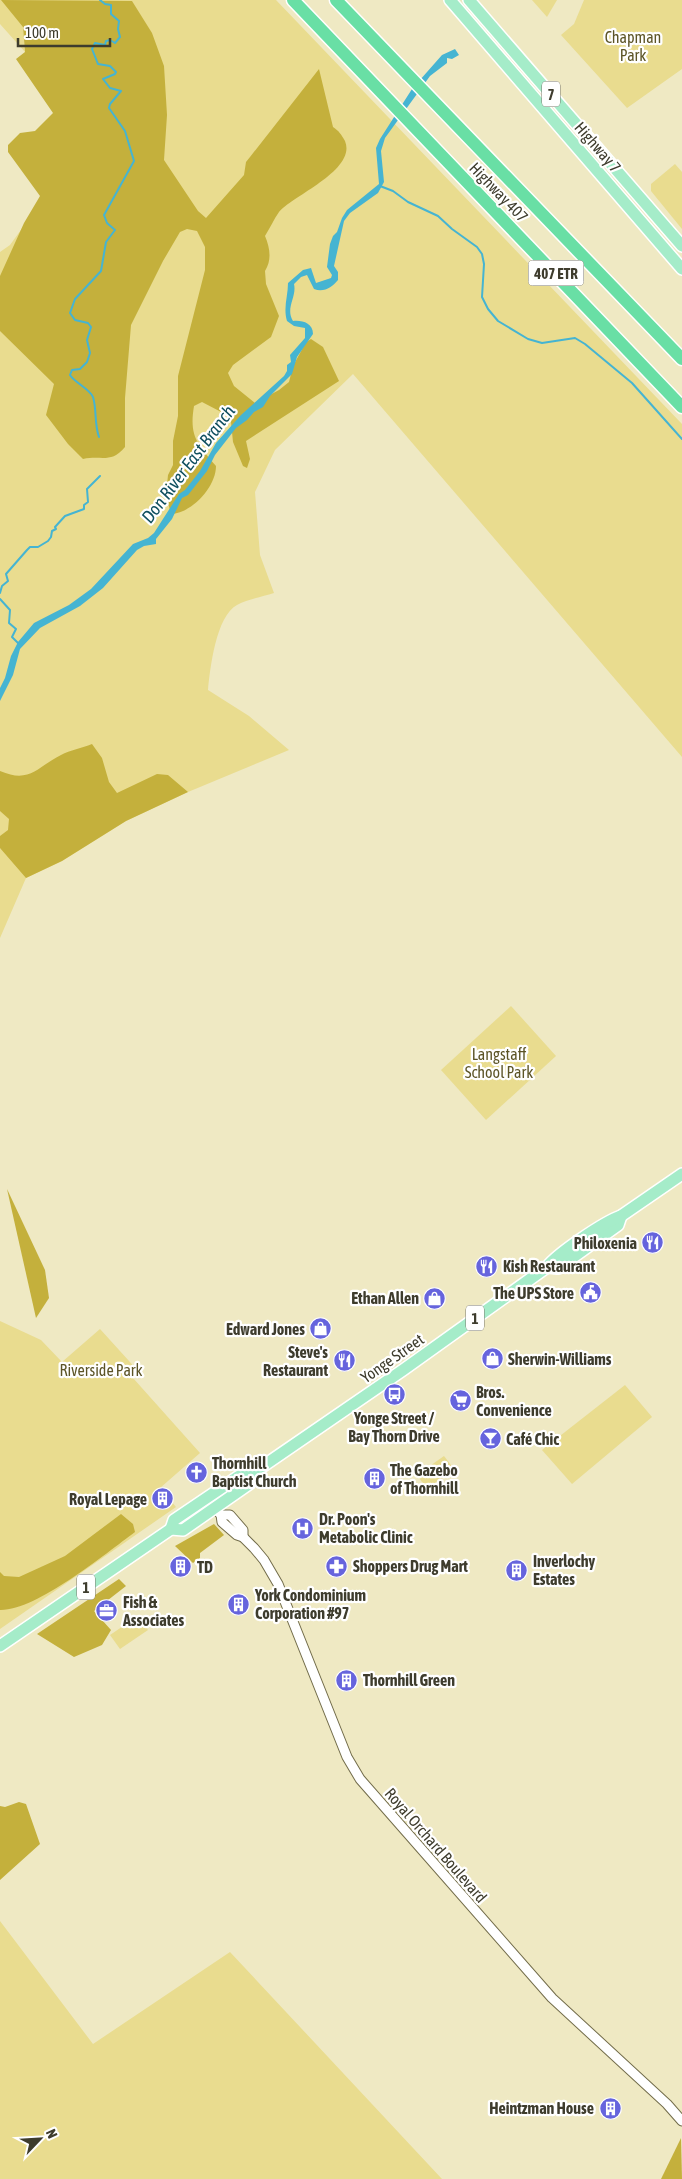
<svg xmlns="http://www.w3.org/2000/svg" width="682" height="2179" font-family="'Asap Condensed',sans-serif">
  <rect width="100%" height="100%" fill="#efe9c3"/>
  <g fill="#e9dc8f">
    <path d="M0,0H276L682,424V757L353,374L275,450L255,492L260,555L274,593C262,597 248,599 237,605C216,616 210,669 208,690L249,716L289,750L188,792L126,821L62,861L26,878L0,938V252L10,245L107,111L23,27L25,52L0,24Z"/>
    <path d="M532,0H557L547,17Z"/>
    <path d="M584,0H682V69L627,108L561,35L574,24Z"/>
    <path d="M675,164L682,172V229L651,191V184Z"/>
    <path d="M511,1006L556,1056L486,1120L441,1070Z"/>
    <path d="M0,1321L41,1340L62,1362L100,1329L139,1372L133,1378L200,1453L160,1488L176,1507L0,1629Z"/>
    <path d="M625,1385L652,1417L572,1484L542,1450Z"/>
    <path d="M444,1456L454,1469L427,1489L417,1475Z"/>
    <path d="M138,1616L148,1630L120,1649L110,1635Z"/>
    <path d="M0,1921L93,2044L230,1952L442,2179H0Z"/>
  </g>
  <g fill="#c4b03c">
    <path d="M1,0L132,1L152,33L164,66L167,115L164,160L198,211L206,218L244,175L246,162L250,157L319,69L333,127C339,131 341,134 345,141C357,170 292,196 279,212C274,219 270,228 265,236C270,248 272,260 265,271L266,284L279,316L271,337L233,365L228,373L234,386L255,403L279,390L289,382L293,366L306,342L311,339L323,347L339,381L246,441L250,459L247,468L243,466L233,442L231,422L225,414L202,402L194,406C189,436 197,444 216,466C216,487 192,513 171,514L166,495L168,475L173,465V441L178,416V376L205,270V247L197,231L187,229L180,232L163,261L131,325L125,398V447C111,464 102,455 83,459L68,444L46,415L54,384L0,331V276L24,223L40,196L8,152V145L20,133L35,131L53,113L16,59L25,52L23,27Z"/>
    <path d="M92,744L102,758L109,782L117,793L157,774L168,775L188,792L126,821L62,861L26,878L0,848V836L8,830L9,819L0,811V771C30,784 37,767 61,755C70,750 82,748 92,744Z"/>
    <path d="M7,1189L45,1270L49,1298L36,1318Z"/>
    <path d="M121,1514L133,1524L135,1532C105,1554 36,1611 0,1610V1572L4,1576L19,1577L65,1556Z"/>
    <path d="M214,1524L224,1535L200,1553V1558L193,1563L175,1546Z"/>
    <path d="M119,1579L126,1586L94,1611L111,1630L102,1645L74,1657L37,1634Z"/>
    <path d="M19,1802L26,1804L40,1844L0,1880V1806L5,1807Z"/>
    <path d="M681,2138L682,2179H661Z"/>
  </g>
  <path fill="#45b4d2" d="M455,49L459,55L452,59L447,58V63L430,76L385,138L381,151L384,182L378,193L350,213L344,221L334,266L338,272V280C332,287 324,293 314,289L307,275L301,277L294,284C297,297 285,308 293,321C302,320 313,323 313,334L297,357L292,374L270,396L263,407L254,412L247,420L236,428L215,455L207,471L188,495L182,498L172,519L156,539V544L144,546L137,550L103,588L80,606L40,628L20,649L13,675L0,701V688L5,678L11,656L18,642L34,623L69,605L91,589L133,544L148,538L154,533L179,494L185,490L200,471L216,443L241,415L284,376L287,371V365L291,362L290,355L305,338V328L294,326L287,321C283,308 288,296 288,283L303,270L311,268L316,283L331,278L332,275L327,267L330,244L333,236L337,232L342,218L347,210L379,184L376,148L380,139L412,89L442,55Z"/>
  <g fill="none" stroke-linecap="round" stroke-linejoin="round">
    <g stroke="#45b4d2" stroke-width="2">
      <path d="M380,186L393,191L408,202L438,216L452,229L477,247L482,254L484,264L482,297L488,309L498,321L528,339L542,343L575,338L585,344L632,383L682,439"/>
      <path d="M99,437C94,423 97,410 93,397C90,389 75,383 70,375L72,370L80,369L87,362L90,353L87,340L91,327L88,323L75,320L70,313L75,299L101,271L106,242L115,230L107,223L104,215L134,161L125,131L109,108L110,104L121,91L110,88L103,79L115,74L116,72L110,66L98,64L92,49L95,43L105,45L106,41L110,40L115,43L120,37L118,29L119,21L111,14V5L105,4L100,0"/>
      <path d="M0,593L2,586L8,581L6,574L27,550L30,547H38L48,541L51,537L52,531L56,529L55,527L65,516L84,509V505L88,502L87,489L100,476"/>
      <path d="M0,599L10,610L9,623L16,629L12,637L18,643"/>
    </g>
    <defs>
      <g id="minor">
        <path d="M211,1504L221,1515L222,1522L237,1535L243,1537L254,1548L264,1560L278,1584L347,1757L360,1779L552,1998L667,2104L682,2121"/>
        <path d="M221,1515H230L243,1530V1537"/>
      </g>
      <g id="major">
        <path d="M450,0L682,269"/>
        <path d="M469,0L682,246"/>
        <path d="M547,1267L558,1268L618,1225L621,1216"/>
        <path d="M171,1529L174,1520L242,1474L253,1473L403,1370L547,1267C558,1253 604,1222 621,1216L682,1174"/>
        <path d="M0,1646L171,1529L183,1530L249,1484L253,1473"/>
      </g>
      <g id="highway">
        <path d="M293,0L682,407"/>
        <path d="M336,0L682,359"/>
      </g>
    </defs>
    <use href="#minor" stroke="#726c4a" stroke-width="11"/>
    <use href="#major" stroke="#fff" stroke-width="14"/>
    <use href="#highway" stroke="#fff" stroke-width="15"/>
    <use href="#minor" stroke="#fff" stroke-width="9"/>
    <use href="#major" stroke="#a5ecc9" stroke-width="11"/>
    <use href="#highway" stroke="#69dfa5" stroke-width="12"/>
  </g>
  <defs>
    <symbol id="restaurant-disc" viewBox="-11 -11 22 22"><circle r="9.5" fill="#6664dd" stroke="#fff"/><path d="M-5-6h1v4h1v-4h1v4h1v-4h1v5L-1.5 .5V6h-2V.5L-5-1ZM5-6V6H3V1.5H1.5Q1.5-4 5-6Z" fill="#fff"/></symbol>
    <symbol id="civic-disc" viewBox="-11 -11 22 22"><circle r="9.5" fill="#6664dd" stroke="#fff"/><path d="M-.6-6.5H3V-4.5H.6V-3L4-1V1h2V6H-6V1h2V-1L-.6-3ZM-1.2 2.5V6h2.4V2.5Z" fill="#fff"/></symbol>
    <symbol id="shop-disc" viewBox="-11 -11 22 22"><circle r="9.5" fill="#6664dd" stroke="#fff"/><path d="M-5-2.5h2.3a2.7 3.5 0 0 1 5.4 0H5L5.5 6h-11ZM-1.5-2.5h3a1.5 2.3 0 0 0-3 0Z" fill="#fff"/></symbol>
    <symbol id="bus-disc" viewBox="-11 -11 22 22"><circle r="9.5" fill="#6664dd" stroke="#fff"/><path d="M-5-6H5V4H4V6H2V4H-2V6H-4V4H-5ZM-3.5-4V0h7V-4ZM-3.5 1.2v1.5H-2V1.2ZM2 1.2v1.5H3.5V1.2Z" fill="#fff"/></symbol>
    <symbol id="supermarket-disc" viewBox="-11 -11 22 22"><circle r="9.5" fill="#6664dd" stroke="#fff"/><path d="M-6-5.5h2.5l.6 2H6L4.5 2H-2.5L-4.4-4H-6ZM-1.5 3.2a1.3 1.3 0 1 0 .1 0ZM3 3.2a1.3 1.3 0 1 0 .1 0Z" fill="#fff"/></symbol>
    <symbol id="bar-disc" viewBox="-11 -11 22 22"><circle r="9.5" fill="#6664dd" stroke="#fff"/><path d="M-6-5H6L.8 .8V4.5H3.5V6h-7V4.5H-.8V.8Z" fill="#fff"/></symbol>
    <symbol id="church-disc" viewBox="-11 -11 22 22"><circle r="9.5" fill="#6664dd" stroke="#fff"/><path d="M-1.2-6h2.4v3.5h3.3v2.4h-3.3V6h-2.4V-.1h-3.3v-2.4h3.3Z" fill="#fff"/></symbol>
    <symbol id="building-disc" viewBox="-11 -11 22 22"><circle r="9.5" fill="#6664dd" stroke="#fff"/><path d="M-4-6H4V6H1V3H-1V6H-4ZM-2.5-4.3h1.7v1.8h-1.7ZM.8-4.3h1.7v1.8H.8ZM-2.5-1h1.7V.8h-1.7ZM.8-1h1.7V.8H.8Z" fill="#fff"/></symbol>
    <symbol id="hospital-disc" viewBox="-11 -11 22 22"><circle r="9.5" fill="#6664dd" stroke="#fff"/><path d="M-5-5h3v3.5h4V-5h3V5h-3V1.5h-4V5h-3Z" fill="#fff"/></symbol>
    <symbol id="pharmacy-disc" viewBox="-11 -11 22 22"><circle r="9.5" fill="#6664dd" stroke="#fff"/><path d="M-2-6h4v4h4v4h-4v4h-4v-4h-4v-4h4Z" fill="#fff"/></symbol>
    <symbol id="office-disc" viewBox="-11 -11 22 22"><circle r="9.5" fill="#6664dd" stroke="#fff"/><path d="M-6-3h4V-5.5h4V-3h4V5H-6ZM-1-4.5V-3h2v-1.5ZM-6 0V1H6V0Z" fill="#fff"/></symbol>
  </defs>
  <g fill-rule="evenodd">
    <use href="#restaurant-disc" x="640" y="1230" width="25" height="25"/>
    <use href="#restaurant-disc" x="474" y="1254" width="25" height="25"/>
    <use href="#civic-disc" x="578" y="1280" width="25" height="25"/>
    <use href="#shop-disc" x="422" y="1286" width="25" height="25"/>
    <use href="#shop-disc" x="308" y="1316" width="25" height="25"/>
    <use href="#shop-disc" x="480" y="1346" width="25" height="25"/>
    <use href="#restaurant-disc" x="332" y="1348" width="25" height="25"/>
    <use href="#bus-disc" x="382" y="1382" width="25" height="25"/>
    <use href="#supermarket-disc" x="448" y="1388" width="25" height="25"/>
    <use href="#bar-disc" x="478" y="1426" width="25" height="25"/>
    <use href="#church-disc" x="184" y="1460" width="25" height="25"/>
    <use href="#building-disc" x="362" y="1466" width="25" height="25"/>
    <use href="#building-disc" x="150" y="1486" width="25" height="25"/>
    <use href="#hospital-disc" x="290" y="1516" width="25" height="25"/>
    <use href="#pharmacy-disc" x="324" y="1554" width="25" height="25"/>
    <use href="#building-disc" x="168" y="1554" width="25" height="25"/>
    <use href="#building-disc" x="504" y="1558" width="25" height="25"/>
    <use href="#building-disc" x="226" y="1592" width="25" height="25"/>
    <use href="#office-disc" x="94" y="1598" width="25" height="25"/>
    <use href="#building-disc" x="334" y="1668" width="25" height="25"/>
    <use href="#building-disc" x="598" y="2096" width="25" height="25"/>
  </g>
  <g text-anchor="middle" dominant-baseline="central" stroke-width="4.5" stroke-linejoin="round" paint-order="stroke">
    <g fill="#fff" stroke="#78766c" stroke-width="1">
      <rect x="542" y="81.5" width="18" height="25" rx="4"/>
      <rect x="528.5" y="260.5" width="55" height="25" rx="4"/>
      <rect x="466" y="1305.5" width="18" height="25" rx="4"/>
      <rect x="77" y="1574.5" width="18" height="25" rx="4"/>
    </g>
    <g font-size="15" font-weight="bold" fill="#3e3c2d">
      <text x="551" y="94">7</text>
      <text x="556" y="273">407 ETR</text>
      <text x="475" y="1318">1</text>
      <text x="86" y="1587">1</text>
    </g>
    <g font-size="16" fill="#5c5426" stroke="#fff">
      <text x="633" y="37">Chapman<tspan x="633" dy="18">Park</tspan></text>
      <text x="499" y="1054">Langstaff<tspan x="499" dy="18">School Park</tspan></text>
      <text x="101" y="1370">Riverside Park</text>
    </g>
    <g font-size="16" fill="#3e3c2d" stroke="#fff">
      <text transform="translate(598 147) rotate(49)">Highway 7</text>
      <text transform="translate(499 192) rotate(46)">Highway 407</text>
      <text transform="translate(392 1358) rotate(-35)">Yonge Street</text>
      <text transform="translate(436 1845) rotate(49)">Royal Orchard Boulevard</text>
    </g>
    <g font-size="16" font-weight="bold" fill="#3e3c2d" stroke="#fff" text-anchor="start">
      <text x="637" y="1243" text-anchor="end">Philoxenia</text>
      <text x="503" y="1266">Kish Restaurant</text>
      <text x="574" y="1293" text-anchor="end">The UPS Store</text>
      <text x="419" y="1298" text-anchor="end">Ethan Allen</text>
      <text x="305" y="1329" text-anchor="end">Edward Jones</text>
      <text x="328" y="1352" text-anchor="end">Steve's<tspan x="328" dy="18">Restaurant</tspan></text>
      <text x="508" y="1359">Sherwin-Williams</text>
      <text x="476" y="1392">Bros.<tspan x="476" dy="18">Convenience</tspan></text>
      <text x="394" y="1418" text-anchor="middle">Yonge Street /<tspan x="394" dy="18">Bay Thorn Drive</tspan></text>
      <text x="506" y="1439">Café Chic</text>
      <text x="212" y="1463">Thornhill<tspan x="212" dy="18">Baptist Church</tspan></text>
      <text x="390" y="1470">The Gazebo<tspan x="390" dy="18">of Thornhill</tspan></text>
      <text x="147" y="1499" text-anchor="end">Royal Lepage</text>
      <text x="319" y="1519">Dr. Poon's<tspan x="319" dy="18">Metabolic Clinic</tspan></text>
      <text x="533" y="1561">Inverlochy<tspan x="533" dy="18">Estates</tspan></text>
      <text x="353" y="1566">Shoppers Drug Mart</text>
      <text x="197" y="1567">TD</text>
      <text x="255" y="1595">York Condominium<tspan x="255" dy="18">Corporation #97</tspan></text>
      <text x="123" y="1602">Fish &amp;<tspan x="123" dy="18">Associates</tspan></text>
      <text x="363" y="1680">Thornhill Green</text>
      <text x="594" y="2108" text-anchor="end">Heintzman House</text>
    </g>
    <g font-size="18" font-style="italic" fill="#104f5f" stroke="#fff">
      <text transform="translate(188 464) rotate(-53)">Don River East Branch</text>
    </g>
  </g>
  <g transform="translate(40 2139) rotate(65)" stroke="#ffffff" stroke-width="4" paint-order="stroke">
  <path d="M0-4L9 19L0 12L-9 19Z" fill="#3e3c2d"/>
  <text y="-8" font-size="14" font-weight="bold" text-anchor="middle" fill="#3e3c2d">N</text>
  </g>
  <path d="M18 38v8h92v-8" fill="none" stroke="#3e3c2d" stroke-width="2.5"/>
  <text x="25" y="38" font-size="15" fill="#3e3c2d" stroke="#ffffff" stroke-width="4" paint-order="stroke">100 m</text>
</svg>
